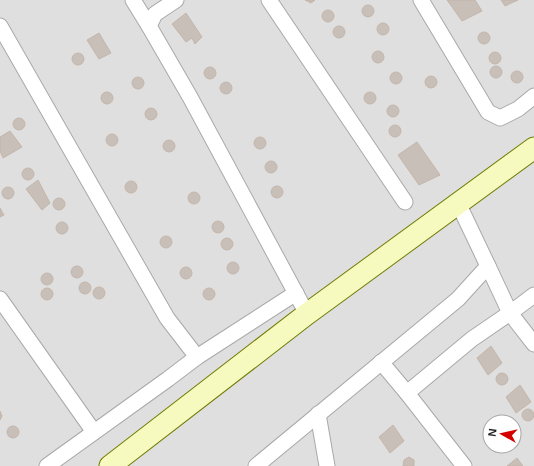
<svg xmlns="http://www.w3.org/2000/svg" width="534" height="466" font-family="Arial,sans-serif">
  <rect width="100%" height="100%" fill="#f2efe9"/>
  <path fill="#e0dfdf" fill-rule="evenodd" d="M0,0H534V466H0ZM490,422H514V446H490Z"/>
  <g fill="#c7bfb8" stroke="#c4b6ab">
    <path d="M305,0H315L311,3Z"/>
    <path d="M447,0H475L482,11L462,21Z"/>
    <path d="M501,0H518L505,6Z"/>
    <circle cx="368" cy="11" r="6"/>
    <circle cx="328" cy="16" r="6"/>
    <path d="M186,13L202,37L195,44L192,38L186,42L172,24Z"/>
    <circle cx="383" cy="29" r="6"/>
    <circle cx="339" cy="32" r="6"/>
    <circle cx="484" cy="38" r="6"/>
    <path d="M99,33L111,53L99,59L87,40Z"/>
    <circle cx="378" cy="57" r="6"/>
    <circle cx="495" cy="58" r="6"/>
    <circle cx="78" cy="59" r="6"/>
    <circle cx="496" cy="72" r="6"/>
    <circle cx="210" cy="73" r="6"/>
    <circle cx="517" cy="77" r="6"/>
    <circle cx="396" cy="78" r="6"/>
    <circle cx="431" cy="82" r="6"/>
    <circle cx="138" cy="83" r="6"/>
    <circle cx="226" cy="88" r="6"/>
    <circle cx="107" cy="98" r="6"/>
    <circle cx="370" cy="98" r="6"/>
    <circle cx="393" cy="111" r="6"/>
    <circle cx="151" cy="114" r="6"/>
    <circle cx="19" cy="124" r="6"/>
    <circle cx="395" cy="131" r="6"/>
    <path d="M10,131L22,147L3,158L0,151V137Z"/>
    <circle cx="112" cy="140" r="6"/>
    <circle cx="260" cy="143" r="6"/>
    <circle cx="169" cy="146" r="6"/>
    <path d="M417,142L440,175L419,185L398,155Z"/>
    <circle cx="271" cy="167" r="6"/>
    <circle cx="28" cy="174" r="6"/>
    <path d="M38,180L50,203L42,210L26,189Z"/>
    <circle cx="131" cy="187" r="6"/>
    <circle cx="277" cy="192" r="6"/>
    <circle cx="8" cy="193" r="6"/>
    <circle cx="194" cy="198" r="6"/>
    <circle cx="59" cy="204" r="6"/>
    <path d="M0,208L4,215L0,217Z"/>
    <circle cx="218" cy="227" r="6"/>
    <circle cx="62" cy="228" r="6"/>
    <circle cx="166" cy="242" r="6"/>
    <circle cx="227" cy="244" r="6"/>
    <circle cx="233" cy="268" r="6"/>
    <circle cx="77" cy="272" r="6"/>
    <circle cx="186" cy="273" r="6"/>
    <circle cx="47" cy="279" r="6"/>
    <circle cx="85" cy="288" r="6"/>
    <circle cx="99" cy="293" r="6"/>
    <circle cx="47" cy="294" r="6"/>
    <circle cx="209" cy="294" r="6"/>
    <path d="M491,346L502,363L488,375L477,358Z"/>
    <circle cx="502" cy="379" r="6"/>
    <path d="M520,385L531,402L516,413L506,397Z"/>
    <circle cx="528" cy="415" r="6"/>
    <path d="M0,411L2,416L0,420Z"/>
    <path d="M393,425L404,441L390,453L379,437Z"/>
    <circle cx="13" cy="432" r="6"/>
    <path d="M409,457L414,460V466H403L404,460Z"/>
    <path d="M517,458L523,466H507Z"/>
  </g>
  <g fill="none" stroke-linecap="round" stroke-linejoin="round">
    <defs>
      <g id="street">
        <path d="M133,0L149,26"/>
        <path d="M176,0L155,14L149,26L190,97L307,314"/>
        <path d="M269,0L405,202"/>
        <path d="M421,0L488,112L500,118L518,109L534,96"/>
        <path d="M0,26L167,318L197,357"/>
        <path d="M534,295L510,313L534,344"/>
        <path d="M0,299L94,432"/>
        <path d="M381,362L407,393"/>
        <path d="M318,414L327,466"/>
        <path d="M47,466L168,379L197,357L296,293"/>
        <path d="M256,466L458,299L488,266L458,203"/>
        <path d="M464,466L407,393L472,339L510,313L488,266"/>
      </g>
      <path id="secondary" d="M110,466L307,314L534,148"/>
    </defs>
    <use href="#street" stroke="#a9a9a9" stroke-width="17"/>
    <use href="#secondary" stroke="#707d05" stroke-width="23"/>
    <use href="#street" stroke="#fff" stroke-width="15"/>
    <use href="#secondary" stroke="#f7fabf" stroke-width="21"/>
  </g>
  <g transform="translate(502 434) rotate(278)"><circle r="19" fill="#ffffff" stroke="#a7a7a7"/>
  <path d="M0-3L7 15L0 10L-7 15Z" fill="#d40000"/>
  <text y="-6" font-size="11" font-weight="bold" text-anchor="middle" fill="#222222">N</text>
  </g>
</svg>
